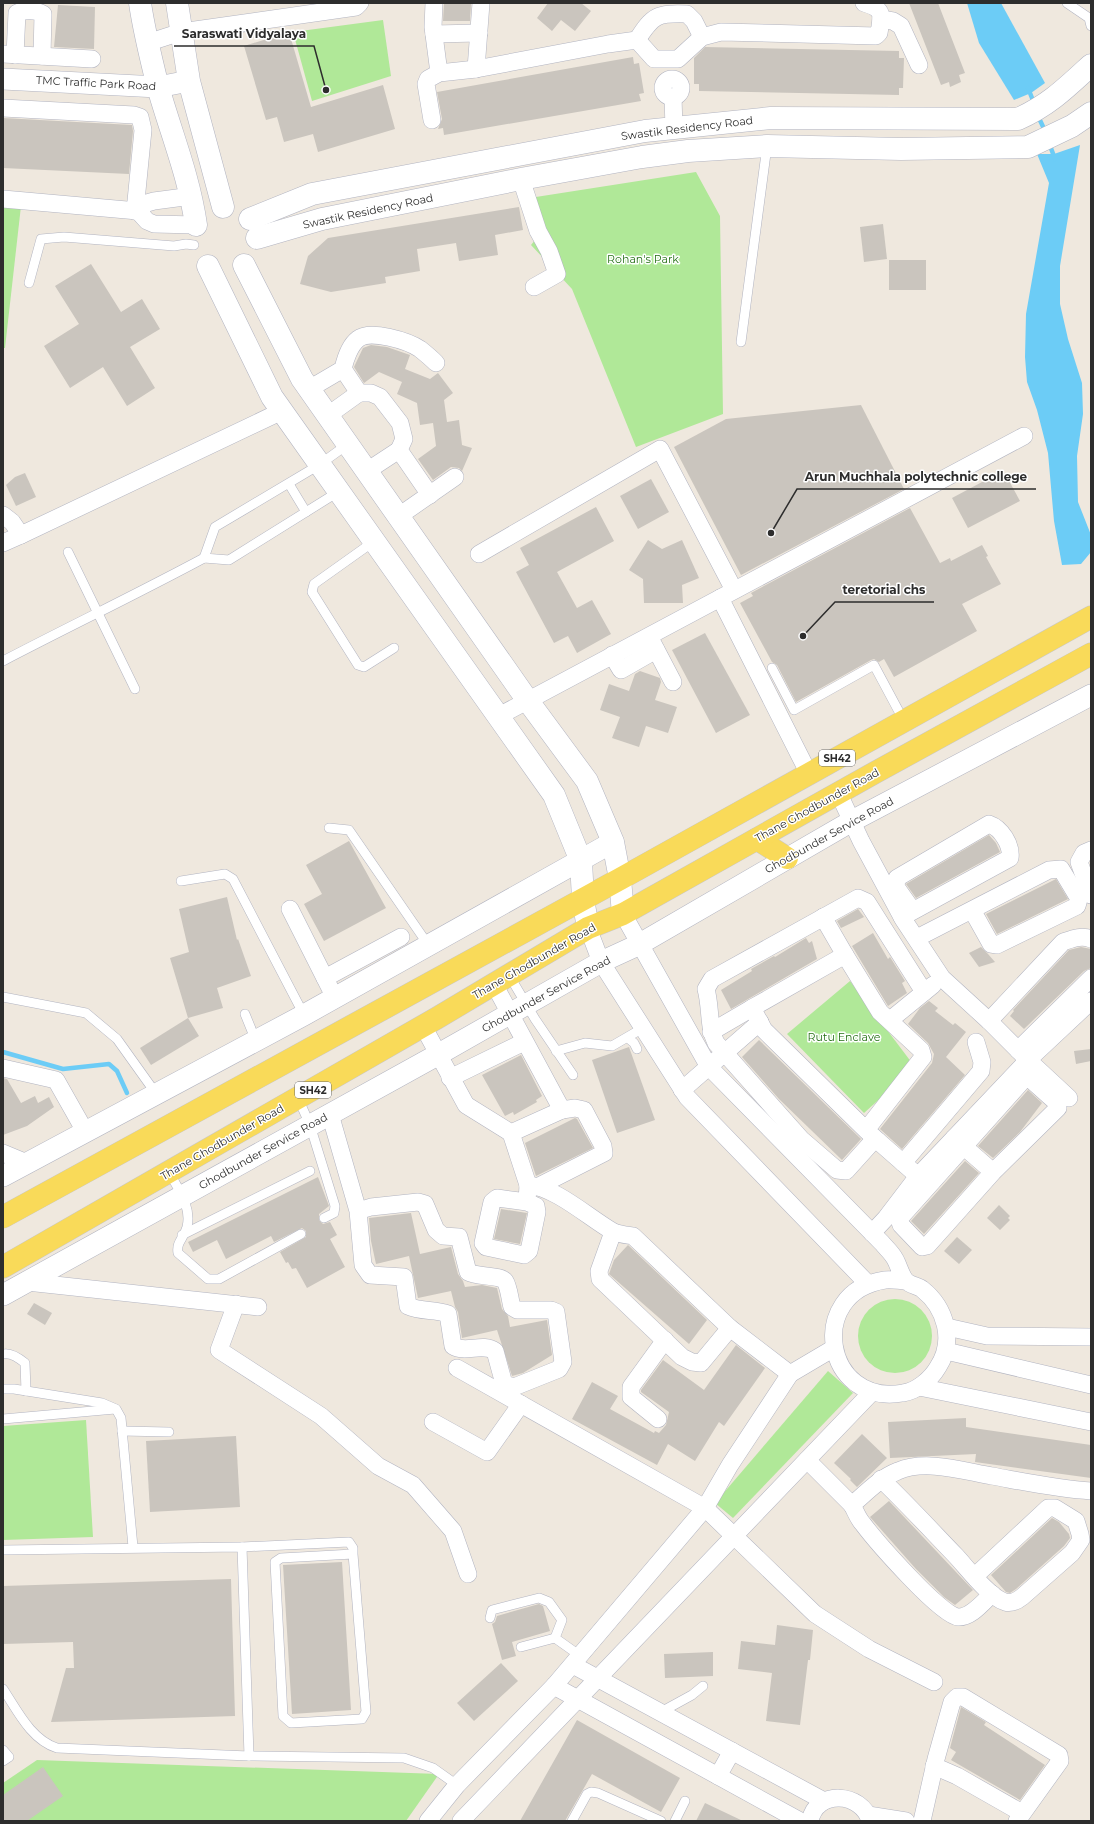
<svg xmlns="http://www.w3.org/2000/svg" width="1094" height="1824" font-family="Montserrat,sans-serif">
  <rect width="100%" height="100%" fill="#efe8de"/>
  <g fill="#b0e898">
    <path d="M383,20L391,76L312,101L293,32Z"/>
    <path d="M696,172L720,216L723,414L636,447L572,289L531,245L540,234L523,199Z"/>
    <path d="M3,206H21L5,348H3Z"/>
    <path d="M850,981L915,1067L864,1113L787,1034Z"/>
    <circle cx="895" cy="1336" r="37"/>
    <path d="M828,1371L853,1393L733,1518L715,1503Z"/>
    <path d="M86,1420L93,1537L3,1540V1426Z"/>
    <path d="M37,1760L439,1774L406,1821H3V1783Z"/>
  </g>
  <g fill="#6cccf6">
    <path d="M967,3H1001L1045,83L1031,93L1014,100L979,43Z"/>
    <path d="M1080,145L1060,266V304L1068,339L1082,383L1083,414L1077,456L1078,502L1091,535V552L1081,564L1062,565L1054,521L1048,453L1037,410L1027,382L1025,357L1026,314L1049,183L1037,154H1054Z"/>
  </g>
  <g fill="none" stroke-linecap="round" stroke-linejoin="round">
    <g stroke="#6cccf6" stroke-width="4.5">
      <path d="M1028,88L1034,103"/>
      <path d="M1038,116L1046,133"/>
      <path d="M1049,143L1055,159"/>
      <path d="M3,1052L63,1069L109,1064L117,1071L127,1093"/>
    </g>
  </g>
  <g fill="#cac5be">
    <path d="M444,3H471L470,21H443Z"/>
    <path d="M548,3H581L591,11L575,31L561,20L552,31L537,18Z"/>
    <path d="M909,3H938L965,73L959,75L961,82L950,87L949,82L941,85Z"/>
    <path d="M58,5L95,7L94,49L54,47Z"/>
    <path d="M289,32L311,107L383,85L395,129L318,152L313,134L284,142L277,117L266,120L244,46Z"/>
    <path d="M705,47L899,51V58H904L903,88H899V95L699,91V84H694V58Z"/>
    <path d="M633,57L634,64L639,63L644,93L639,94L641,101L444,135L443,128L438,129L442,119L437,92Z"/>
    <path d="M3,118L132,125L133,131L129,174L3,168Z"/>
    <path d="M519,207L523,230L495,235L498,255L459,261L456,243L417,249L420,271L385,277L386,283L331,292L300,284L308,256L328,238Z"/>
    <path d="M883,224L887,259L864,262L860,227Z"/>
    <rect x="889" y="260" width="37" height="30"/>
    <path d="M91,264L121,312L142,299L160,329L130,347L155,388L127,406L103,367L70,388L44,346L79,324L55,286Z"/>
    <path d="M371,345L387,347L410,355L405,369L430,379L438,373L453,393L444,400L447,422L459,420L462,445L472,448L462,471L459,468L451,467L433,480L418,459L436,446L433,423L420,425L417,403L397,394L402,382L379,372L364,383L354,367L363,348Z"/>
    <path d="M861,405L904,489L741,575L674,447L726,419Z"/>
    <path d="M25,473L36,497L16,506L6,485L15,477Z"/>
    <path d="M997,474L1001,482L1008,479L1020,501L968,528L952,498Z"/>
    <path d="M651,479L669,512L638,529L620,496Z"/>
    <path d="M596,507L614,541L557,572L577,608L592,600L611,634L577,653L568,636L554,643L516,572L529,565L520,548Z"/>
    <path d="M910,508L940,563L950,558L951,561L982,545L988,556L986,557L1001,584L962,604L977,631L894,677L884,659L879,662L874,659L871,660L796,702L777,665L772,662L740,603L753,596L751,593Z"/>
    <path d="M648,540L662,549L682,540L699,578L682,585L683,603H644L643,579L629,570Z"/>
    <path d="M705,633L750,715L716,733L672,650Z"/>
    <path d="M640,671L660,678L661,682L655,700L677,707L668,733L646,726L639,747L612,738L620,717L600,710L609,684L629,691L635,674Z"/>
    <path d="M989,835L996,843L1000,852L916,898L906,884Z"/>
    <path d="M349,841L386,908L324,941L304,904L322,894L306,865Z"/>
    <path d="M1056,879L1068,899L997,934L986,914Z"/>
    <path d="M227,897L237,940L238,939L251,976L217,988L223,1008L188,1018L170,958L189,952L179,909Z"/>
    <path d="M858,909L864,917L841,928L837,921Z"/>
    <path d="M873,933L888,959L890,957L905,981L902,983L907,993L888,1006L852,946Z"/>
    <path d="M806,938L809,943L812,941L817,959L731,1009L721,990L752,971L751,969L774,956L775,957Z"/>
    <path d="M981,947L988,954L995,962L979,967L969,953Z"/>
    <path d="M1081,947L1091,949V968L1084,971L1024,1029L1010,1016L1014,1011L1013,1010L1069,950Z"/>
    <path d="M929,1001L938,1008L935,1011L953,1025L955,1023L966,1032L946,1057L965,1075L902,1149L880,1129L932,1063L934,1054L928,1043L908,1024L920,1008Z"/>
    <path d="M188,1018L199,1036L151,1065L140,1048Z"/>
    <path d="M759,1040L861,1139L842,1160L779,1099L742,1057Z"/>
    <path d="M629,1047L655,1120L617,1133L592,1060Z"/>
    <path d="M1091,1049V1061L1076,1064L1074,1051Z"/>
    <path d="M521,1055L542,1096L536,1100L537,1102L514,1115L513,1112L505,1116L482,1075Z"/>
    <path d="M3,1078L7,1079L21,1103L35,1096L38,1103L49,1097L54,1107L27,1126L3,1135Z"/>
    <path d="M1028,1090L1042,1103L1020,1132L993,1158L978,1146Z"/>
    <path d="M575,1118L577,1119L593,1148L536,1176L525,1143Z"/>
    <path d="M965,1161L979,1173L924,1234L911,1221Z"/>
    <path d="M318,1177L329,1206L319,1214V1220L323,1224L330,1222L337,1235L330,1239L345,1267L307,1288L296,1268L292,1269L288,1262L286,1263L280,1252L306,1237V1231L302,1228L274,1242L271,1236L226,1259L217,1240L193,1252L188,1242Z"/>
    <path d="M999,1205L1010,1216L1008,1218L1010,1220L1000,1230L987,1218Z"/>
    <path d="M501,1209L527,1213L520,1244L494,1239Z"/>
    <path d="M411,1213L420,1254L451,1247L458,1274L463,1281L465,1287L482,1285L497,1288L502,1309L508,1316L510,1327L547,1320L552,1355L523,1373L512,1376L497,1330L462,1338L458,1312L455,1307L451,1291L418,1298L409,1256L376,1264L371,1241L369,1218Z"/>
    <path d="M957,1237L972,1250L959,1264L944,1251Z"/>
    <path d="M628,1245L707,1320L689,1344L609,1274L614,1260Z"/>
    <path d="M34,1303L52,1313L45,1325L27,1314Z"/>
    <path d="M736,1345L765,1368L724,1426L719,1422L695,1461L668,1444L657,1465L572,1419L592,1382L618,1396L610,1409L654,1433L655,1431L659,1433L666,1425L669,1412L641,1392V1390L663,1360L704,1390Z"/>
    <path d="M966,1418V1427L1091,1445V1478L975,1462L976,1454L890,1458L888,1422Z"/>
    <path d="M862,1434L887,1458L857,1487L850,1480L851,1479L834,1463Z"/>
    <path d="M236,1436L240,1507L150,1512L146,1441Z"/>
    <path d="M889,1501L973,1590L955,1605L944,1597L916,1569L870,1517Z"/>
    <path d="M1052,1518L1059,1522L1069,1534L1070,1538L1064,1546L1016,1589L1010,1593L1006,1592L991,1575Z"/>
    <path d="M342,1562L351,1710L292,1714L283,1565Z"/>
    <path d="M231,1579L235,1716L51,1722L66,1668H74L73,1642L3,1644V1586Z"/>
    <path d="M539,1604L543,1606L550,1631L512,1642L516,1656L502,1660L492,1624L495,1622L497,1616Z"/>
    <path d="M777,1625L813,1630L810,1660H808L800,1725L766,1721L772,1673L738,1669L741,1641L775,1645Z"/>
    <path d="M713,1652V1676L665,1678L664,1654Z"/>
    <path d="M501,1663L518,1681L474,1721L457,1703Z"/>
    <path d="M961,1707L986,1722L984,1725L1045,1765L1020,1800L951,1760L956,1752L950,1748Z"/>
    <path d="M577,1720L680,1778L661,1812L592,1774L565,1821H520Z"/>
    <path d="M43,1767L63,1796L27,1821H3V1795Z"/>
    <path d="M705,1803L743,1821H696Z"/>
  </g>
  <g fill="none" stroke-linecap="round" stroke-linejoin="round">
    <defs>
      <g id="service">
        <path d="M1067,3L1089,18L1091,26"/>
        <path d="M29,283L41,239L64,237L174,246L186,244L194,245"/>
        <path d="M741,342L767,146"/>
        <path d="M289,484L306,512"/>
        <path d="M338,492L229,560L204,558L215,527L319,465L348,444"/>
        <path d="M373,542L314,584L312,592L358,665L364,667L394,648"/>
        <path d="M68,552L135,689"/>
        <path d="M3,661C70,626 137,594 204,558"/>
        <path d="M772,668L794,710L874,665L904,721"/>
        <path d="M329,828L349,830L429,946"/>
        <path d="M181,881L225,874L233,879L304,1015"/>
        <path d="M509,975L535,1019L573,1075"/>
        <path d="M3,997L86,1013L117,1039L157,1095"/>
        <path d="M245,1014L256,1041"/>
        <path d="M628,1038L634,1043L637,1049"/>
        <path d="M556,1051L585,1043L612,1046L643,1028"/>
        <path d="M298,1098L310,1125L335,1206L334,1213L324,1218"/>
        <path d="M169,1172C178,1189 192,1207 187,1227C184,1238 176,1242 178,1253L208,1279H219L301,1234"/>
        <path d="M182,1235L310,1171"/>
        <path d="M3,1354C11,1352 19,1358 25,1363L26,1391"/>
        <path d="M3,1389H14L102,1403L116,1409L121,1418L133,1547"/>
        <path d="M3,1419L115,1409"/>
        <path d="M122,1431L169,1432"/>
        <path d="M242,1547L349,1542L353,1548V1554L366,1712L362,1719L291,1723L283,1716L275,1562L281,1558L353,1554"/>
        <path d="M3,1550L242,1547L249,1756"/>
        <path d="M490,1618L492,1610L539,1598L549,1602L562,1620L555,1638L579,1655"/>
        <path d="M521,1647L555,1638"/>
        <path d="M3,1689C17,1710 31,1740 57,1748L249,1756L404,1758L433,1768L457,1785"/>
        <path d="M661,1712L692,1695L703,1686"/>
        <path d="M3,1750L9,1757L3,1761"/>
        <path d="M572,1821L587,1794L591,1792L598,1793L661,1821"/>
        <path d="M675,1821L685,1801"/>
      </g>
      <g id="minor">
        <path d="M434,3L433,27L439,73"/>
        <path d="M881,19L893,21L901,26L919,65"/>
        <path d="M434,34L479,33"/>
        <path d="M637,40C653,15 657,13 687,14L694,21L702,37"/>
        <path d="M147,43L181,32L356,7L360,3"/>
        <path d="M3,54L92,59"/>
        <path d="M15,55L17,13C24,10 37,10 43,14L42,56"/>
        <path d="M476,69L481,3"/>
        <circle cx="672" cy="88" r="9"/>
        <path d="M673,97L674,128"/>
        <path d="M3,108L134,115L140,117L143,130L135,211"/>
        <path d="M432,120L426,84L428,79L439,73L476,69L608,44L637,40L654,59H678L702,37L721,32L876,36L879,33C882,14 884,9 864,3"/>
        <path d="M521,179L538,231L549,251L557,274L534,287"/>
        <path d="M3,199L138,211L147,221L154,224L196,225"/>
        <path d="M138,211L147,203L154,201L192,196"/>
        <path d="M343,369L359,393H371L380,397L400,423L404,439L399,450L430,495"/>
        <path d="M309,389L343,369C345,360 350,345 358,339C370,329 408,341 420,349C425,353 431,358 436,363"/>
        <path d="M327,416L359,393"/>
        <path d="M367,471L399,450"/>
        <path d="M3,515L12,522L21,535L282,411"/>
        <path d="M399,516L455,477"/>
        <path d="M3,543L21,535"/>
        <path d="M479,554L660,449L734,590"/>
        <path d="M720,598L809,774"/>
        <path d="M651,640L673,682"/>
        <path d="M612,655L621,670L656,650"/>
        <path d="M497,717L1024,436"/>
        <path d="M839,794L861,841L903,919L942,978L989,1021L1028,1060L918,1176L878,1141H873L846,1171L837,1170L801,1139L716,1043C708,1027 711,1007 706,989L712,979L858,898L867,902L924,992"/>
        <path d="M1091,850L1084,853L1079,862L1091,895"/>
        <path d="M290,909L335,998"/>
        <path d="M623,914L709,1067L882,1243C886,1248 892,1253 895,1259C899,1266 901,1276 906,1281C910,1285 918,1286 922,1289C946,1308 955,1341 938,1367C931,1379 917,1391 903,1393C824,1407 805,1292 885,1280C892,1279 900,1281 906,1281"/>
        <path d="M823,917L845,955"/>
        <path d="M902,917L1010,858C1012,845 1001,828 989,824L897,878L896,887L913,911"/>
        <path d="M588,928L601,962L687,1097L868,1284"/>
        <path d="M917,938L1049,870L1061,869L1079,899L1077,906L997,945L991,944L972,910"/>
        <path d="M325,978L401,937"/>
        <path d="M494,984L562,1110L575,1108L584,1110L603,1146L604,1153L539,1186"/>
        <path d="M890,1020L933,985"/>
        <path d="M989,1021L1063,942C1072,939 1081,935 1091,939"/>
        <path d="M423,1026L466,1105L511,1133L562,1110"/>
        <path d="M711,1032L752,1008"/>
        <path d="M1018,1050L1091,978"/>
        <path d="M3,1068L56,1080L86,1133"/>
        <path d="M450,1078L524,1042"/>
        <path d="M682,1090L760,1022"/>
        <path d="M1069,1098L1028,1060L1091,1001"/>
        <path d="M330,1114L358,1211L363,1265L370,1275L404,1277L408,1306C421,1312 435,1309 448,1314L453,1346C466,1354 482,1342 495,1351L504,1384L514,1387L559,1369L563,1362L556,1312L551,1310H517L512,1307C510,1300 509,1287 505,1281C501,1275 476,1277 468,1272L459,1237L443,1236L436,1230L425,1204L418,1202L371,1207L358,1211"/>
        <path d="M866,1130L923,1057L921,1050L880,1012L845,955L752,1008L764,1030L866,1130L878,1141"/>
        <path d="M511,1133L528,1185"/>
        <path d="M954,1138L993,1172L927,1246L922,1247L901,1225L899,1219L1024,1079L1029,1078L1057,1103L1058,1108L993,1172"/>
        <path d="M3,1153L27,1163"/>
        <path d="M903,1163L981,1071L982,1062L976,1042"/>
        <path d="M527,1202L497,1198L492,1202L483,1243L486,1247L524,1255L529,1251L537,1212L536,1206L527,1202L528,1185C555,1187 588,1217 612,1231C617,1234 626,1235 633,1236L730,1328L790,1374"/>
        <path d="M613,1232L599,1271L600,1279L682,1357L692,1362L701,1363L730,1328"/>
        <path d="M872,1233L886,1218L918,1176"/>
        <path d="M27,1282L258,1307"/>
        <path d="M236,1304L219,1350L321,1416L378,1466L413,1485L453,1531L468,1574"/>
        <path d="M947,1327L987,1336L1091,1337"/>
        <path d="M946,1351L1091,1385"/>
        <path d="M457,1368L705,1508L815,1614L869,1649L934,1682"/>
        <path d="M919,1387L1091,1422"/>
        <path d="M658,1419L631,1397V1387L665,1340"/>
        <path d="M433,1422L487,1452L521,1404"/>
        <path d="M807,1460L852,1505"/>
        <path d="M881,1479C907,1504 931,1530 956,1556C968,1569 989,1597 1005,1602C1012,1604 1017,1601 1022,1597L1072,1553L1081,1540L1080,1534L1076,1521L1055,1508H1048L975,1576"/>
        <path d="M992,1594C983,1602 971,1618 958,1617C941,1616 875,1540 863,1524C858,1519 856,1512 852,1505C867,1492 880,1478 898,1471C926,1459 963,1471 992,1476C1025,1482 1057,1489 1091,1491"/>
        <path d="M573,1665L824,1801"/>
        <path d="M554,1686L800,1821"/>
        <path d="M934,1766L957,1776L1022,1813"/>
        <path d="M718,1776L732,1751"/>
        <path d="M868,1815L906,1821"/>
        <path d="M428,1821L457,1785L554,1686L705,1508L730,1465L790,1374L834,1348"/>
        <path d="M461,1821L872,1392"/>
        <path d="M810,1821C816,1789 862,1792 870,1821"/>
        <path d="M922,1821L936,1759L952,1702L957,1697H963L1059,1755L1060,1761L1017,1821"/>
      </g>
      <g id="tertiary">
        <path d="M3,79L158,87L189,81"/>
        <path d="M3,1176L304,1015L613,842"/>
        <path d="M3,1295L439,1054L601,962L638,945L852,821L1091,695"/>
      </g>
      <g id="secondary">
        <path d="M140,3C144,31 151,59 158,87C171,133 189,176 196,225"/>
        <path d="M177,3L189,81L223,207"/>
        <path d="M250,219L312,194L645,131L771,118L1018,119C1049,105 1066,88 1091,65"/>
        <path d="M257,238L322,219L521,179L642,157L688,151L767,146L901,149L1028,147L1072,126L1091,113"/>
        <path d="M244,265L302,379L528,701L587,781L613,842L620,879L623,914"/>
        <path d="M208,266L272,397L554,795L581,861L583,899L588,928"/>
      </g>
      <g id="primary">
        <path d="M757,839L787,858"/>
        <path d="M3,1217L620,879L1091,617"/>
        <path d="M3,1267L437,1018L588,928L623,914L876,772L1091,654"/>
      </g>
    </defs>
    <use href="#service" stroke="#b2b4c1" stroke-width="10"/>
    <use href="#minor" stroke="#b2b4c1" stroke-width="18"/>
    <use href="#tertiary" stroke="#b2b4c1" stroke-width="22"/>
    <use href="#secondary" stroke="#b2b4c1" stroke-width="23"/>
    <use href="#primary" stroke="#c8c8c8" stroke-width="23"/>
    <use href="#service" stroke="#fff" stroke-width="9"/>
    <use href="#minor" stroke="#fff" stroke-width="17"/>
    <use href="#tertiary" stroke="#fff" stroke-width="21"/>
    <use href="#secondary" stroke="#fff" stroke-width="22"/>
    <use href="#primary" stroke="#f9da59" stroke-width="22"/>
  </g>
  <g text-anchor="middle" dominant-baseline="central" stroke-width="3" stroke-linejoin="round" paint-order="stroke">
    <g fill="#fff" stroke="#6c6c6c" stroke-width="1">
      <rect x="819" y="750" width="36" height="16" rx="3"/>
      <rect x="295" y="1082" width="36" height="16" rx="3"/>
    </g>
    <g font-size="10" font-weight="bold" fill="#2d2d2d">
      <text x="837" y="758">SH42</text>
      <text x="313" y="1090">SH42</text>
    </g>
    <g font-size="11" fill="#2d2d2d" stroke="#fff">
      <text transform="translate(96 83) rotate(3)">TMC Traffic Park Road</text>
      <text transform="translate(687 128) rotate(-7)">Swastik Residency Road</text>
      <text transform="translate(368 211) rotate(-12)">Swastik Residency Road</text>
      <text transform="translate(817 805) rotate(-29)">Thane Ghodbunder Road</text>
      <text transform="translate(829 835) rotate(-29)">Ghodbunder Service Road</text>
      <text transform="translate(534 961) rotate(-30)">Thane Ghodbunder Road</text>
      <text transform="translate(546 994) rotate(-29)">Ghodbunder Service Road</text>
      <text transform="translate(222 1142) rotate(-30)">Thane Ghodbunder Road</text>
      <text transform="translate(263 1151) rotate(-29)">Ghodbunder Service Road</text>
    </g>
    <g font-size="11" fill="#257016" stroke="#fff">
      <text x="643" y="259">Rohan's Park</text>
      <text x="844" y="1037">Rutu Enclave</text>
    </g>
  </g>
  <path fill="none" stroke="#2d2d2d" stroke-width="1.5" d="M326 90L314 46H174M771 533L797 489H1036M803 636L835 602H934"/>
  <g fill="#2d2d2d" stroke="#fff" stroke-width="1.5">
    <circle cx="326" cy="90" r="4"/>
    <circle cx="771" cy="533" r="4"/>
    <circle cx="803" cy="636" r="4"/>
  </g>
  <g font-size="12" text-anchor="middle" font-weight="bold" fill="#2d2d2d" stroke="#fff" stroke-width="3" stroke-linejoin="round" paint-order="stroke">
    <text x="244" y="38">Saraswati Vidyalaya</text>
    <text x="916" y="481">Arun Muchhala polytechnic college</text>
    <text x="884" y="594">teretorial chs</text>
  </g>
  <rect width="1094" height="1824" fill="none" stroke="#2d2d2d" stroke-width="8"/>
</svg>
